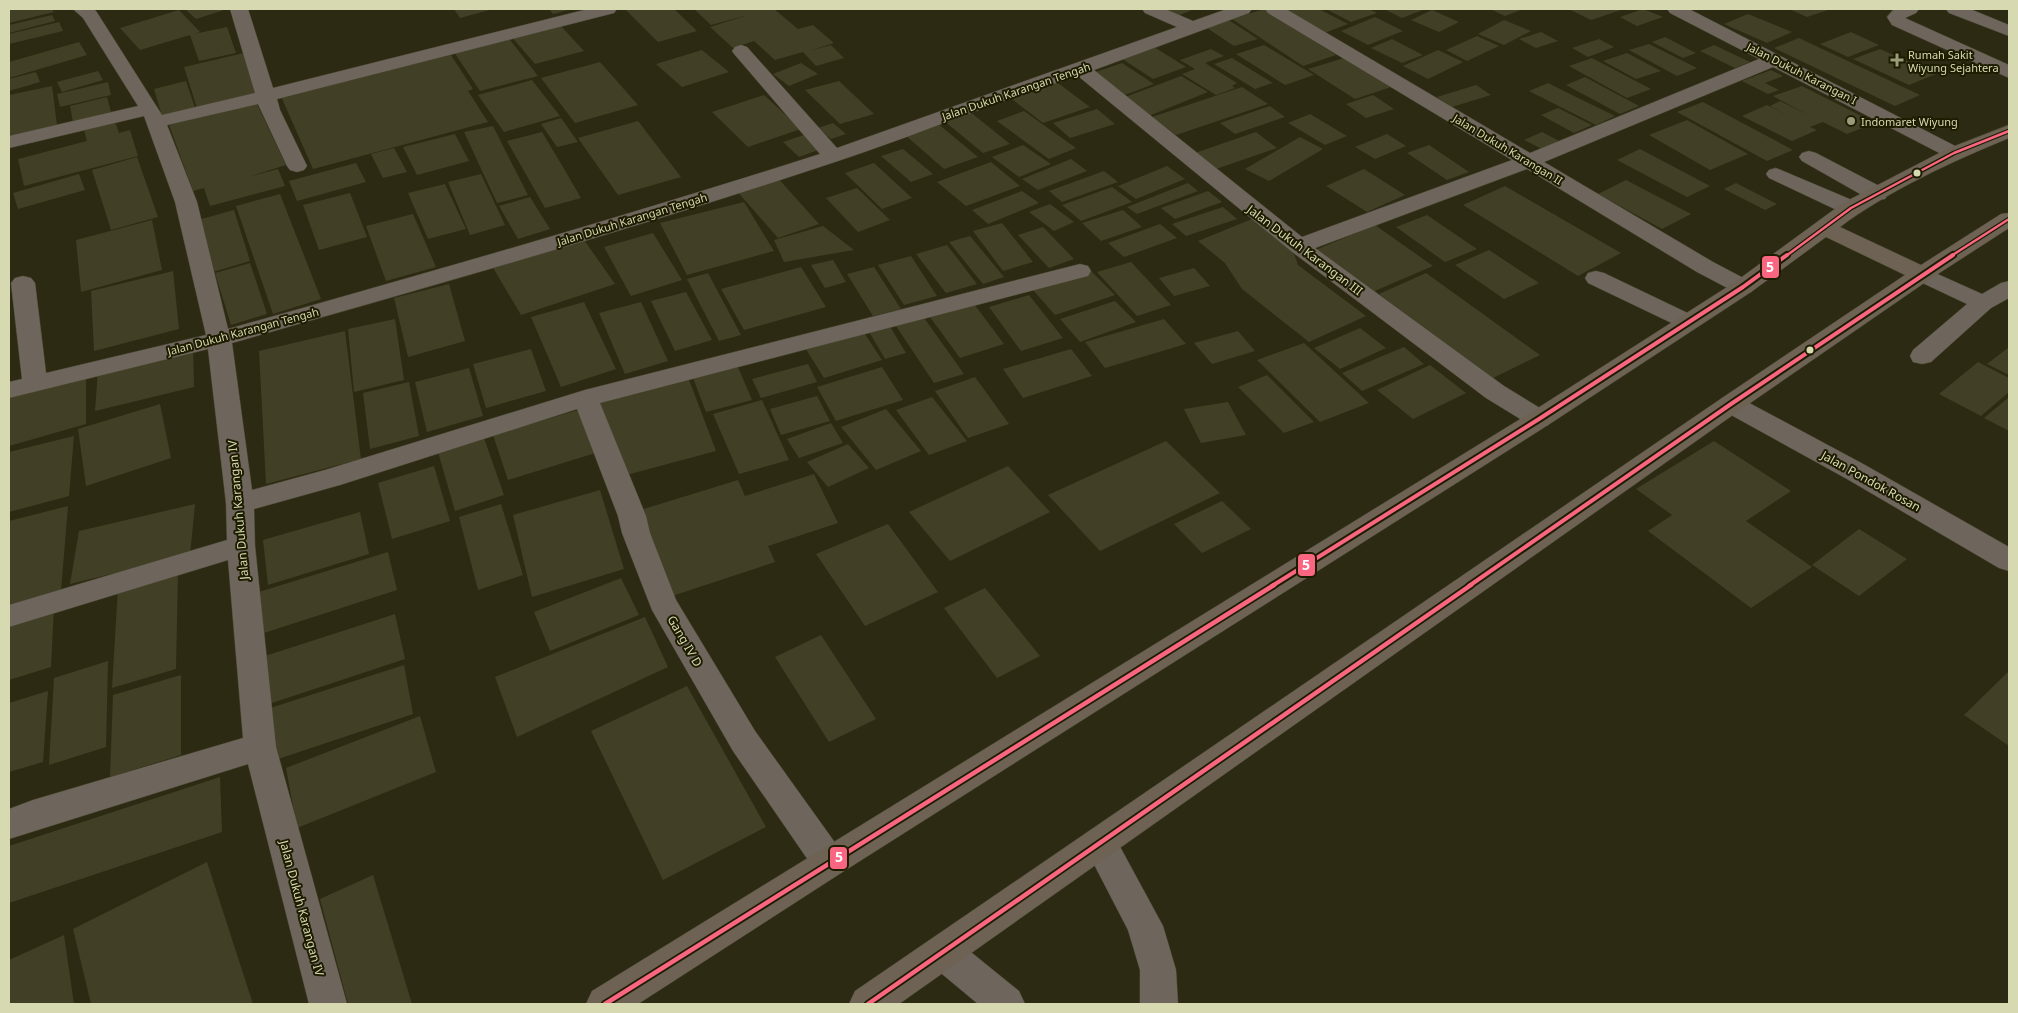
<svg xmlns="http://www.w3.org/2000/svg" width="2018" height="1013" font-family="'Noto Sans',sans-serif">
  <rect width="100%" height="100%" fill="#2c2a12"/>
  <g fill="#414026">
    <path d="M9,9H52L54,12L9,23Z"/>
    <path d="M185,9H227L196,19Z"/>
    <path d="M454,9H493L460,18Z"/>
    <path d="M549,9H572L553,14Z"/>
    <path d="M632,9H674L697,31L658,42L626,10Z"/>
    <path d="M694,9H774L798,29L813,25L834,43L809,51L831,45L844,58L816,66L803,52L775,60L754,41L733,48L710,27L748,15L711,25Z"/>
    <path d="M1155,9H1194L1173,18Z"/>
    <path d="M1264,9L1336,55L1303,66L1232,19Z"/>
    <path d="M1278,9H1319L1348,24L1322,34Z"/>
    <path d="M1326,9H1369L1377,13L1351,22Z"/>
    <path d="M1384,9H1425L1402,18Z"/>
    <path d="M1490,9H1523L1505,16Z"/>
    <path d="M1569,9H1624L1591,20Z"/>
    <path d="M1643,9L1663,17L1637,26L1620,17Z"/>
    <path d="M1789,9H1831L1807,17Z"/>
    <path d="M179,10L200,32L194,34L227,27L236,53L199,61L190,35L140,50L120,28Z"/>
    <path d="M1432,10L1459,22L1439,32L1411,20Z"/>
    <path d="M1748,14L1792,32L1767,43L1724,24Z"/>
    <path d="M52,15L55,21L9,33V25Z"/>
    <path d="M1375,17L1403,31L1368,45L1341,31Z"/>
    <path d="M1227,19L1258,39L1234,46L1204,26Z"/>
    <path d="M1504,20L1531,31L1504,45L1478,34Z"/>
    <path d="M59,22L63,31L9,44V34Z"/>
    <path d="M559,24L584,51L535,64L511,36Z"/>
    <path d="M1541,32L1558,41L1536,48L1519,39Z"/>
    <path d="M1851,32L1879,45L1848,57L1820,44Z"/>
    <path d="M507,36L538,76L480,91L452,49Z"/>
    <path d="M1477,36L1499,46L1467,61L1446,50Z"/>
    <path d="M1665,37L1696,53L1683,58L1652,42Z"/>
    <path d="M1799,38L1920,95L1895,106L1774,48Z"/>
    <path d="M1392,39L1423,55L1402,63L1371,48Z"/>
    <path d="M1599,39L1614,47L1588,57L1572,48Z"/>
    <path d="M79,42L87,55L9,78V62Z"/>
    <path d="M1649,44L1697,68L1677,76L1629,50Z"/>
    <path d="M1264,45L1314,75L1285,85L1236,54Z"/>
    <path d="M1714,45L1750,62L1735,68L1700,51Z"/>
    <path d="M1154,47L1186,67L1153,79L1121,58Z"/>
    <path d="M1211,49L1224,56L1205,63L1237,83L1232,86L1235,88L1216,95L1182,74L1195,69L1180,60Z"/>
    <path d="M1880,49L1936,74L1909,85L1853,59Z"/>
    <path d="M702,50L729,72L682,87L656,64Z"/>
    <path d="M1438,50L1463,62L1428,79L1403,66Z"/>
    <path d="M248,52L262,92L197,108L184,67Z"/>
    <path d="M449,52L473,89L468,91L488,122L313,169L280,94Z"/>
    <path d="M1627,53L1661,71L1636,79L1603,61Z"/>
    <path d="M1232,58L1273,83L1255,89L1214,64Z"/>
    <path d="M1344,58L1391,87L1355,99L1308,69Z"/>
    <path d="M1592,58L1651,89L1627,98L1569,66Z"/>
    <path d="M600,62L638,105L575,123L541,78Z"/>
    <path d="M801,63L818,74L789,86L773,74Z"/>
    <path d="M1122,63L1154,84L1122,96L1090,74Z"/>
    <path d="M1771,70L1783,76L1765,83L1779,90L1768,94L1742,81Z"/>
    <path d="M98,71L103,80L62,92L57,82Z"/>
    <path d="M36,72L40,82L9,91V79Z"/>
    <path d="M1181,76L1208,92L1146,117L1120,99Z"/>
    <path d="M1585,77L1639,106L1620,114L1566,85Z"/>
    <path d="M532,80L560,116L504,132L478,95Z"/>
    <path d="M1054,80L1090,107L1043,123L1008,96Z"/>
    <path d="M186,81L195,108L162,116L154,89Z"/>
    <path d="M839,81L874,114L840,124L805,90Z"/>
    <path d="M108,82L111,95L60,107L57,94Z"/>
    <path d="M1548,83L1570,94L1615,116L1596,125L1529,91Z"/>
    <path d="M1476,85L1491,95L1452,107L1437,97Z"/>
    <path d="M52,86L57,125L9,136V95Z"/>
    <path d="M1802,86L1875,123L1847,134L1823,122L1810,127L1817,130L1792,141L1742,116L1767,105L1789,116L1770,106L1780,101L1808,115L1773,96Z"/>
    <path d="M1242,87L1268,104L1176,135L1152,117Z"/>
    <path d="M764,95L801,129L748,147L712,112Z"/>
    <path d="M1373,95L1394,109L1366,118L1346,104Z"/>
    <path d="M107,97L111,112L73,122L70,106Z"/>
    <path d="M255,100L286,165L251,176L278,169L285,186L210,206L204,188L193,191L168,122Z"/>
    <path d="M1703,102L1793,150L1767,161L1677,112Z"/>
    <path d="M1270,106L1285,117L1235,134L1220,123Z"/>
    <path d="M1558,108L1592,125L1574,133L1541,115Z"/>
    <path d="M1097,109L1115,124L1070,138L1053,123Z"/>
    <path d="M969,111L1010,144L983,153L943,120Z"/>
    <path d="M1024,111L1076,148L1049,159L997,121Z"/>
    <path d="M1310,114L1347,136L1325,145L1288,123Z"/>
    <path d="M561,118L578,142L557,147L541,124Z"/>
    <path d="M114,119L119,133L130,130L138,156L24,186L18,159L87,141L83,126Z"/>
    <path d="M1687,120L1748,154L1710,170L1649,135Z"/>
    <path d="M638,121L681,177L618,195L578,138Z"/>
    <path d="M833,123L846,134L831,139L818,128Z"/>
    <path d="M937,123L978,157L944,169L904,134Z"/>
    <path d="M493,126L506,152L528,195L497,203L464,132Z"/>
    <path d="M542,132L560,162L581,198L545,208L507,141Z"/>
    <path d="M1256,132L1277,148L1216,169L1195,153Z"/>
    <path d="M1542,132L1563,143L1546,151L1524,140Z"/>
    <path d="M455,134L469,161L417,175L403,147Z"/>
    <path d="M1387,134L1406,146L1375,159L1355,147Z"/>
    <path d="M804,135L821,149L799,157L783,142Z"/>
    <path d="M1300,137L1323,149L1269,181L1245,169Z"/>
    <path d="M1023,145L1051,164L1019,177L992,157Z"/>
    <path d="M1429,145L1469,172L1447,180L1407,153Z"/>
    <path d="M394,148L407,172L383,178L371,154Z"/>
    <path d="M903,149L933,174L911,182L881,156Z"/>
    <path d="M1640,149L1710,186L1687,197L1617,160Z"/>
    <path d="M137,157L158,217L111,230L92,170Z"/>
    <path d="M1071,159L1087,171L1038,190L1022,179Z"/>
    <path d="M991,162L1020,186L966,206L937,182Z"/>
    <path d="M356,163L366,182L297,201L289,181Z"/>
    <path d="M874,163L912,198L882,209L845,173Z"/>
    <path d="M1167,166L1185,179L1136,199L1118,186Z"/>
    <path d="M1364,169L1405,195L1367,212L1326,186Z"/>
    <path d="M1104,171L1118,182L1062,202L1049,191Z"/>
    <path d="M79,174L85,190L18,209L13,193Z"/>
    <path d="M481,174L505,225L470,235L448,182Z"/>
    <path d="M776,176L819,224L778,238L735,189Z"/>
    <path d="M1626,180L1691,214L1662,229L1598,194Z"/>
    <path d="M1188,183L1198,191L1137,214L1127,207Z"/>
    <path d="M1736,183L1777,204L1765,210L1724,189Z"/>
    <path d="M445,184L466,229L428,239L408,193Z"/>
    <path d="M1505,186L1621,253L1578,276L1463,205Z"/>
    <path d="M1112,187L1132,202L1081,221L1062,205Z"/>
    <path d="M857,188L890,220L858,232L826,198Z"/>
    <path d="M1022,191L1039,203L988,224L972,210Z"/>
    <path d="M1208,191L1222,202L1175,219L1161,208Z"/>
    <path d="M350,193L367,237L319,250L303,205Z"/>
    <path d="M280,194L321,299L273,314L236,206Z"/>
    <path d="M530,197L550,229L518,239L499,206Z"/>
    <path d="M744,202L774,251L687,275L660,223Z"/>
    <path d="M1050,204L1074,222L1054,231L1029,212Z"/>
    <path d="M1223,207L1237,219L1186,236L1172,224Z"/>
    <path d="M234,210L250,261L213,272L198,220Z"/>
    <path d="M1123,210L1142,227L1101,241L1082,223Z"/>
    <path d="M413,214L436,267L386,281L366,226Z"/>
    <path d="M1427,215L1477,249L1445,262L1396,227Z"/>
    <path d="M1252,219L1292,248L1298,265L1366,316L1309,342L1242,289L1225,263L1198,241Z"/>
    <path d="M152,220L162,270L81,292L76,240Z"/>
    <path d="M1002,223L1033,262L1003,271L973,231Z"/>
    <path d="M1160,224L1177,238L1124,257L1108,243Z"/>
    <path d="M1375,225L1433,266L1370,293L1313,251Z"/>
    <path d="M823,226L854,250L784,262L774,240Z"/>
    <path d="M1043,227L1074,259L1049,268L1018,235Z"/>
    <path d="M653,233L682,280L631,296L604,247Z"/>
    <path d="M970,236L1004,277L983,284L949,242Z"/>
    <path d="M582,237L615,284L521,315L492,266Z"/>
    <path d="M947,245L977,284L946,293L916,254Z"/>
    <path d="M1489,250L1539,283L1504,299L1455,265Z"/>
    <path d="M911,256L937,296L904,305L878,265Z"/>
    <path d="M833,260L846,282L825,288L811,265Z"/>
    <path d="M1131,262L1171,305L1137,316L1097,272Z"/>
    <path d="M250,263L267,314L231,325L215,273Z"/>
    <path d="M801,267L826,307L744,330L721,289Z"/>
    <path d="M874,267L901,309L873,316L847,274Z"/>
    <path d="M1194,268L1210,286L1174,296L1159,278Z"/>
    <path d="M173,271L179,329L94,351L91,291Z"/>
    <path d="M1091,271L1115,295L1055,315L1033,290Z"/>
    <path d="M708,273L741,335L719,341L687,279Z"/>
    <path d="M1426,273L1540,355L1493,378L1379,294Z"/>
    <path d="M449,284L465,341L408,357L394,298Z"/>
    <path d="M686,292L712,340L675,351L651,301Z"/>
    <path d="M1029,295L1063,338L1021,351L989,307Z"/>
    <path d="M1115,301L1136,322L1080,342L1060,319Z"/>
    <path d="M584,302L616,369L561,387L531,317Z"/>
    <path d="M641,302L668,361L625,374L599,313Z"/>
    <path d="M974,304L1004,344L960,358L930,317Z"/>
    <path d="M922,315L964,374L934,383L894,323Z"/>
    <path d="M395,319L404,380L354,392L348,329Z"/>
    <path d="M1164,319L1186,344L1105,368L1085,342Z"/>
    <path d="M889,325L906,353L885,359L868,330Z"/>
    <path d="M861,328L882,360L824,378L804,346Z"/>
    <path d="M1360,328L1386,348L1340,369L1314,348Z"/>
    <path d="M345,331L361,459L266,484L259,351Z"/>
    <path d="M1238,331L1255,351L1212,364L1194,343Z"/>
    <path d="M1304,343L1369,403L1320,422L1257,360Z"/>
    <path d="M193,347L194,387L95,411L98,369Z"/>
    <path d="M1404,347L1424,364L1362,391L1342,373Z"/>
    <path d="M2009,347V375L1987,364Z"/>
    <path d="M531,349L546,391L486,408L473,364Z"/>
    <path d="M1071,349L1092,376L1023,398L1003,369Z"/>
    <path d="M1978,362L2009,378V392L1981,416L1939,394Z"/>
    <path d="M808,364L817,382L761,398L752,379Z"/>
    <path d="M1430,365L1466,393L1413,419L1377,390Z"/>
    <path d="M738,367L752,400L706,412L693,378Z"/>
    <path d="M882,367L903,400L836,421L817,387Z"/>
    <path d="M469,368L483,416L427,432L415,382Z"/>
    <path d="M1267,375L1314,422L1284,433L1238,387Z"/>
    <path d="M86,376V424L9,446V397Z"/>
    <path d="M688,377L716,451L619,477L596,401Z"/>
    <path d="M975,377L1009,424L968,438L935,391Z"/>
    <path d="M409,382L419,436L370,449L363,393Z"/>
    <path d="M817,396L830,421L781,435L770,409Z"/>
    <path d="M932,397L967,441L929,455L896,410Z"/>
    <path d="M2009,397V431L1984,418Z"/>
    <path d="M762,400L789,460L739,474L713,414Z"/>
    <path d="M1228,402L1246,435L1201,443L1184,409Z"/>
    <path d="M160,404L171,458L86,486L78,429Z"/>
    <path d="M585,408L602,451L508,480L493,435Z"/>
    <path d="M886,409L921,451L876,470L841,427Z"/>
    <path d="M831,423L843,443L799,458L787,439Z"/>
    <path d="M74,436L69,496L9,512V452Z"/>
    <path d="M484,438L504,495L455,511L438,452Z"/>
    <path d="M1166,441L1220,493L1100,551L1048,495Z"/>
    <path d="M1714,441L1791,491L1746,521L1812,567L1751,608L1648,531L1672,515L1636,489Z"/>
    <path d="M848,444L869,468L828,487L807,462Z"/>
    <path d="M434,466L450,521L392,539L378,483Z"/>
    <path d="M1008,466L1050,512L950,561L909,512Z"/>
    <path d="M814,474L838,523L768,546L775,562L666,598L634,512L738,480L745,496Z"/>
    <path d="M600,490L624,569L532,597L513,515Z"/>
    <path d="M1222,501L1251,529L1202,553L1174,524Z"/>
    <path d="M195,504L190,555L70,584L79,531Z"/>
    <path d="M501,504L523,575L478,590L459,517Z"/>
    <path d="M68,506L61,591L9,605V521Z"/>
    <path d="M360,512L369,554L268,585L263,540Z"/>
    <path d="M888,524L938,592L865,626L816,554Z"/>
    <path d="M1859,529L1907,559L1859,596L1812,565Z"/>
    <path d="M388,552L397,590L264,633L259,592Z"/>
    <path d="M178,571L176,669L112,688L118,587Z"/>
    <path d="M621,578L639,615L550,651L534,612Z"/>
    <path d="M985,588L1040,656L997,678L944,608Z"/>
    <path d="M54,606L51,667L9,680V620Z"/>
    <path d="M395,614L405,659L266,705L262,657Z"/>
    <path d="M645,617L668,667L517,737L495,677Z"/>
    <path d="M821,635L876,719L829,742L775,657Z"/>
    <path d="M108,661L106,747L49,765L54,678Z"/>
    <path d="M404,665L413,714L269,762L264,710Z"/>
    <path d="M2009,671V746L1964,715Z"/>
    <path d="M181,675V755L110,777L113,695Z"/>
    <path d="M687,686L766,827L663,880L591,731Z"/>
    <path d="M48,691L43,762L9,772V703Z"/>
    <path d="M420,716L436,772L297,828L286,768Z"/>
    <path d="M220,777L222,832L9,903V846Z"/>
    <path d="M207,862L253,1004H91L73,929Z"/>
    <path d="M373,875L412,1004H348L320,899Z"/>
    <path d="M64,935L74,1004H9V960Z"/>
  </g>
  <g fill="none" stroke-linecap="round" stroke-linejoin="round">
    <defs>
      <g id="minor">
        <path d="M73,9H93L96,11L162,115L255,93L230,9H248L273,88L588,9H617L614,13L277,99L280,110L307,166L304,170L297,172L290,170L287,166L258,104L167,125L197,202L228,329C427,273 624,217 820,154L735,55L732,51L735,47L741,45L747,47L837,148L1177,27L1145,13L1142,9H1165L1193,21L1227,9H1252L1249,13L1094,70L1302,237L1512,160L1268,13L1265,9H1286L1530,153L1759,59L1670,13L1667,9H1689L1961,149L1964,153L1961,157L1954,159L1947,157L1773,67L1544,162L1713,262L1751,282L1755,287L1751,292L1743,294L1735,292L1697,272L1527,169L1315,248L1504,386L1548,413L1552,419L1548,425L1539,428L1530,425L1486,398L1291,251L1078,76C997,101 919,134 838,161C638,228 435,285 232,343L252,490L325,470L585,390L1080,264L1088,266L1091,271L1088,276L600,403L646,516L650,533L676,600L755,731L841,851L846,862L841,873L829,878L817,873L733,751L652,610L622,533L618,516L577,409L340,485L254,509L255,546L276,747L347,1004H309L248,764L9,839V809L33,800L243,738L228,560L9,627V605L227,540L226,503L208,349L9,398V382L22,379L11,283L15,278L23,276L31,278L35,283L46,373L206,335L175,202L144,116L9,148V136L138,106L83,18Z"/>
        <path d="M1894,9H1919L1916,13L1905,18L2009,65V78L1892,25L1887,17Z"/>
        <path d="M1946,9H1970L2009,25V36L1949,13Z"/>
        <path d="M1809,151L1816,153L1885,189L1888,194L1885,199L1877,200L1869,199L1802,161L1799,157L1802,153Z"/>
        <path d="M1776,168L1859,203L1862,208L1859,213L1851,214L1843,213L1769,178L1766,174L1769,170Z"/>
        <path d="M1922,267L1982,294L2001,283L2009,281V298L1991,308L1931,362L1922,364L1913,362L1910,356L1913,350L1967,304L1914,279L1911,274L1914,269Z"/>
        <path d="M1596,271L1604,273L1696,317L1700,322L1696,327L1688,329L1680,327L1588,283L1585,278L1588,273Z"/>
        <path d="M1731,396L1740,398L1865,465L2009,547V571L1999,568L1847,479L1722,410L1718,404L1722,398Z"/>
        <path d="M1100,828L1112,832L1163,926L1176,970L1178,1004H1140V970L1128,930L1083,843L1088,832Z"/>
        <path d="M943,935L956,940L1019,991L1025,1004H978L930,964L925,952L930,940Z"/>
      </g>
      <path id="major" d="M2009,125V138C1953,161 1888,191 1840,227L1921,265L2001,214L2009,213V228L1930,279L1740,410L899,1004H849L855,991L1722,398L1905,275L1826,237L1751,292L1548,425L841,873L638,1004H586L592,991L1530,413L1735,282L1843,203L1947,149Z"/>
    </defs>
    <use href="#minor" stroke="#484830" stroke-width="1"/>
    <use href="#major" stroke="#484830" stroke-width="1"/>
    <use href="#minor" fill="#6e655c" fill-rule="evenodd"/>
    <use href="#major" fill="#6d6253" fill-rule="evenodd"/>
    <defs>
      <g id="bus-1-far2">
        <path d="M1786,256L1851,208L1954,153L2009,131"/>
        <path d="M1951,256L2009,219"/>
      </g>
      <g id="bus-1-far1">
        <path d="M1272,586L1539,419L1743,287L1787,255"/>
        <path d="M1469,586L1731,404L1953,255"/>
      </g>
      <g id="bus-1">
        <path d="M605,1004L1274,585"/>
        <path d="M868,1004L1471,585"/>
      </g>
    </defs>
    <use href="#bus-1-far2" stroke="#1d1c00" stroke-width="5"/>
    <use href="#bus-1-far1" stroke="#1d1c00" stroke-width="8"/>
    <use href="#bus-1" stroke="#1d1c00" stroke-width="8"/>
    <use href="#bus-1-far2" stroke="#fa6682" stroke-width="2.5"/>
    <use href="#bus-1-far1" stroke="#fa6682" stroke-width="4"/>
    <use href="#bus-1" stroke="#fa6682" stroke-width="4.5"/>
  </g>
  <g fill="#9b9c79" stroke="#1d1c00" stroke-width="2">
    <path d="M1894.5 52.5h5v5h5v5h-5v5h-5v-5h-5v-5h5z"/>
    <circle cx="1851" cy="121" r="5"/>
  </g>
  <g fill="#d7d9b1" stroke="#1d1c00" stroke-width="2">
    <circle cx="1917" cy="173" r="4.5"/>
    <circle cx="1810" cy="350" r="4.5"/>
  </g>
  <g text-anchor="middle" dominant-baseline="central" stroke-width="4" stroke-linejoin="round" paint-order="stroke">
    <g font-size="11" fill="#d7d9b1" stroke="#1d1c00" text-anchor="start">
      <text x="1908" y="54">Rumah Sakit<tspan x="1908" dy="13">Wiyung Sejahtera</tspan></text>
      <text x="1861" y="121">Indomaret Wiyung</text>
    </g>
    <g font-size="11" fill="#d7d9b1" stroke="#1d1c00">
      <text transform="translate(1802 73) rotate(27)">Jalan Dukuh Karangan I</text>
      <text transform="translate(1016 91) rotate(-19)">Jalan Dukuh Karangan Tengah</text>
      <text transform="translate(1508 149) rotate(31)">Jalan Dukuh Karangan II</text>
      <text transform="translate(632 219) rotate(-17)">Jalan Dukuh Karangan Tengah</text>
      <text transform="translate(243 331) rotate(-15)">Jalan Dukuh Karangan Tengah</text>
    </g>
    <g font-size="12" fill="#d7d9b1" stroke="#1d1c00">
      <text transform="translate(1305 250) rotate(37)">Jalan Dukuh Karangan III</text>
      <text transform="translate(1871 481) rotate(29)">Jalan Pondok Rosan</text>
      <text transform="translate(238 510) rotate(-95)">Jalan Dukuh Karangan IV</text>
      <text transform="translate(685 641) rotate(60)">Gang IV D</text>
      <text transform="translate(302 908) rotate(75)">Jalan Dukuh Karangan IV</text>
    </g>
  </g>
  <g stroke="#1d1c00" stroke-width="2">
    <rect x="1761" y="255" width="19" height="24" rx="5" fill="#fa6682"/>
    <rect x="1297" y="553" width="19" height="24" rx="5" fill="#fa6682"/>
    <rect x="829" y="846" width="19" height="24" rx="5" fill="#fa6682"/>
  </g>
  <g font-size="14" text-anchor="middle" font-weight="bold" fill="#fff">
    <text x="1770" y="272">5</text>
    <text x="1306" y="570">5</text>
    <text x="839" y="862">5</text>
  </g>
  <rect width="2018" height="1013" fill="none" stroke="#d7d9b1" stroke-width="20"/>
</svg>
